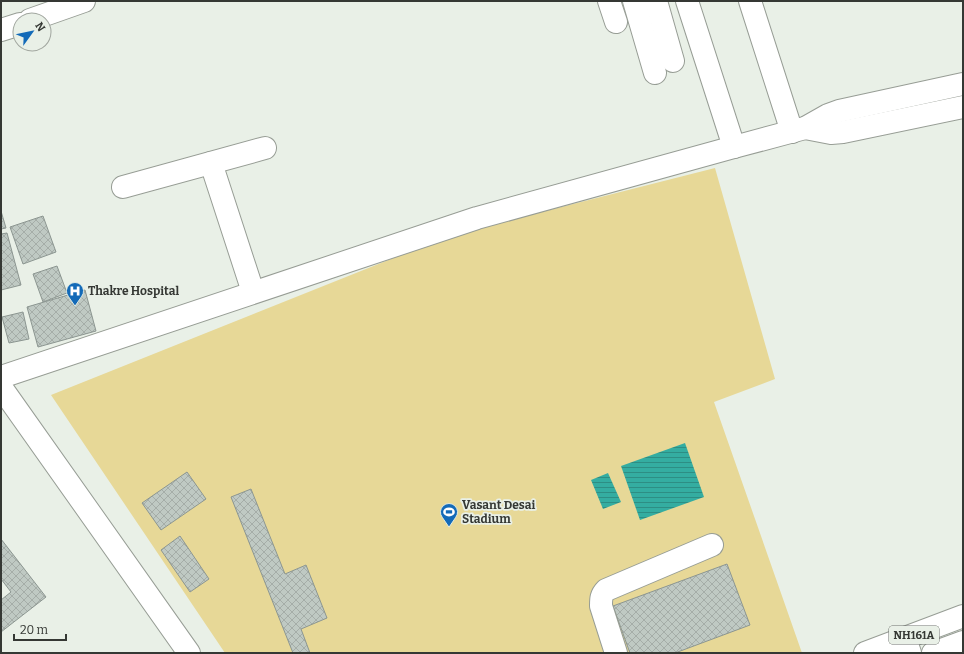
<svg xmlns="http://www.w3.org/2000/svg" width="964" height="654" font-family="Bitter,serif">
  <defs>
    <pattern id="water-rules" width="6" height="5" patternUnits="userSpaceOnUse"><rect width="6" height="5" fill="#34ada1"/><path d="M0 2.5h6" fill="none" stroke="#2d8e84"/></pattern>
    <pattern id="building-cross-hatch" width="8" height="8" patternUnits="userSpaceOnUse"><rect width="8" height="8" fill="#bfc9c3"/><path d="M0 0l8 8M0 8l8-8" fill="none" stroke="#a5ada8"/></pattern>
  </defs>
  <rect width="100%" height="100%" fill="#e9f0e7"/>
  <path fill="#e7d897" d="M715,168L775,379L714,402L802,653H225L51,395L451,235Z"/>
  <g fill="url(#water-rules)">
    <path d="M685,443L704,497L640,520L621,466Z"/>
    <path d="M608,473L621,502L603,509L591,480Z"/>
  </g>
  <g fill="url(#building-cross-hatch)" stroke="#8c9691">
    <path d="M1,211L6,228L1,229Z"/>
    <path d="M43,216L56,252L23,264L10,227Z"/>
    <path d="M7,233L21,285L1,290V234Z"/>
    <path d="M57,266L67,293L43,302L33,274Z"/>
    <path d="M85,290L96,331L38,347L27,307Z"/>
    <path d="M23,312L29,339L9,343L2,317Z"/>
    <path d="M187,472L206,499L161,530L142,503Z"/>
    <path d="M251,489L285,574L306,565L327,618L301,629L310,653H293L231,497Z"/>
    <path d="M180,536L209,579L190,592L161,550Z"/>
    <path d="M1,539L46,597L1,632V600L11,592L1,579Z"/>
    <path d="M727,564L750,625L675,653H630L613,606Z"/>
  </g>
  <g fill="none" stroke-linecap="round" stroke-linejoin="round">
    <defs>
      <g id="minor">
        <path d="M609,1L616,22"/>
        <path d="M634,1L655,73"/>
        <path d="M656,1L673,61"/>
        <path d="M687,1L734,147"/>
        <path d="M750,1L792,132"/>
        <path d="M30,20L84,1"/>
        <path d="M1,30L20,24"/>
        <path d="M805,128L831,133L843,132L963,107"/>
        <path d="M211,163L253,292"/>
        <path d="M123,187L265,148"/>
        <path d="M1,377L477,218L734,147L805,128L828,115L839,111L963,84"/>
        <path d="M905,638L910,653"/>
        <path d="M616,653L601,606C601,599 601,595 606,590L712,545"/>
      </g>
      <path id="major" d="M1,387L189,653"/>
      <g id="highway">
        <path d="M865,653L963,616"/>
        <path d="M933,653L963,642"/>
      </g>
    </defs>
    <use href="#minor" stroke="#979d95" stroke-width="24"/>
    <use href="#major" stroke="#979d95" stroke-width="24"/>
    <use href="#highway" stroke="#979d95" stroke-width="24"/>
    <use href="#minor" stroke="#fff" stroke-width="22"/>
    <use href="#major" stroke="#fff" stroke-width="22"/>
    <use href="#highway" stroke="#fff" stroke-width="22"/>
  </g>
  <defs>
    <symbol id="hospital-pin" viewBox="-11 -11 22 30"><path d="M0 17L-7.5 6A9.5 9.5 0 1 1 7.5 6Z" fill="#136ab8" stroke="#e9f0e7"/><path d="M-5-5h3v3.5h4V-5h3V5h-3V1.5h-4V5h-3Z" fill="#fff"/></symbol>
    <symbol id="stadium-pin" viewBox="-11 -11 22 30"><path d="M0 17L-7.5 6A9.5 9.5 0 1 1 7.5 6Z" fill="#136ab8" stroke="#e9f0e7"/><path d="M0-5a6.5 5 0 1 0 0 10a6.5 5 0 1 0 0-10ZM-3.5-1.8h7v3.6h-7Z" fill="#fff"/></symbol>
  </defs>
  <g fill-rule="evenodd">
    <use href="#hospital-pin" x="65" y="281" width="20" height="27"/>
    <use href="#stadium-pin" x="439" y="502" width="20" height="27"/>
  </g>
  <g text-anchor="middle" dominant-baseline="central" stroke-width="3.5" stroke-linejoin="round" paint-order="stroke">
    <rect fill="#e9f0e7" stroke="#6b6f6a" stroke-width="1" x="889" y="626" width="50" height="18" rx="3"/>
    <g font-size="11" font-weight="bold" fill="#353834">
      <text x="914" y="635">NH161A</text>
    </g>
    <g font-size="12" font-weight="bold" fill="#353834" stroke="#e9f0e7" text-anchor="start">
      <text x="88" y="291">Thakre Hospital</text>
      <text x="462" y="505">Vasant Desai<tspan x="462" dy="14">Stadium</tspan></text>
    </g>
  </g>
  <rect width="964" height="654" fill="none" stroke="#353834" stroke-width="4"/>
  <g transform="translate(32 32) rotate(57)"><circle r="19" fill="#e9f0e7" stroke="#a1a69f"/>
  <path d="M0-3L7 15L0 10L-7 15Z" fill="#136ab8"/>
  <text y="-6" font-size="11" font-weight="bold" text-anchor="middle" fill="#353834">N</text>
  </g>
  <path d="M14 634v6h52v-6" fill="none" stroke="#353834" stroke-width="2"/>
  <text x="20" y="634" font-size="12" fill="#353834" stroke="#e9f0e7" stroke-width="3" paint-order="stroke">20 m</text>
</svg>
